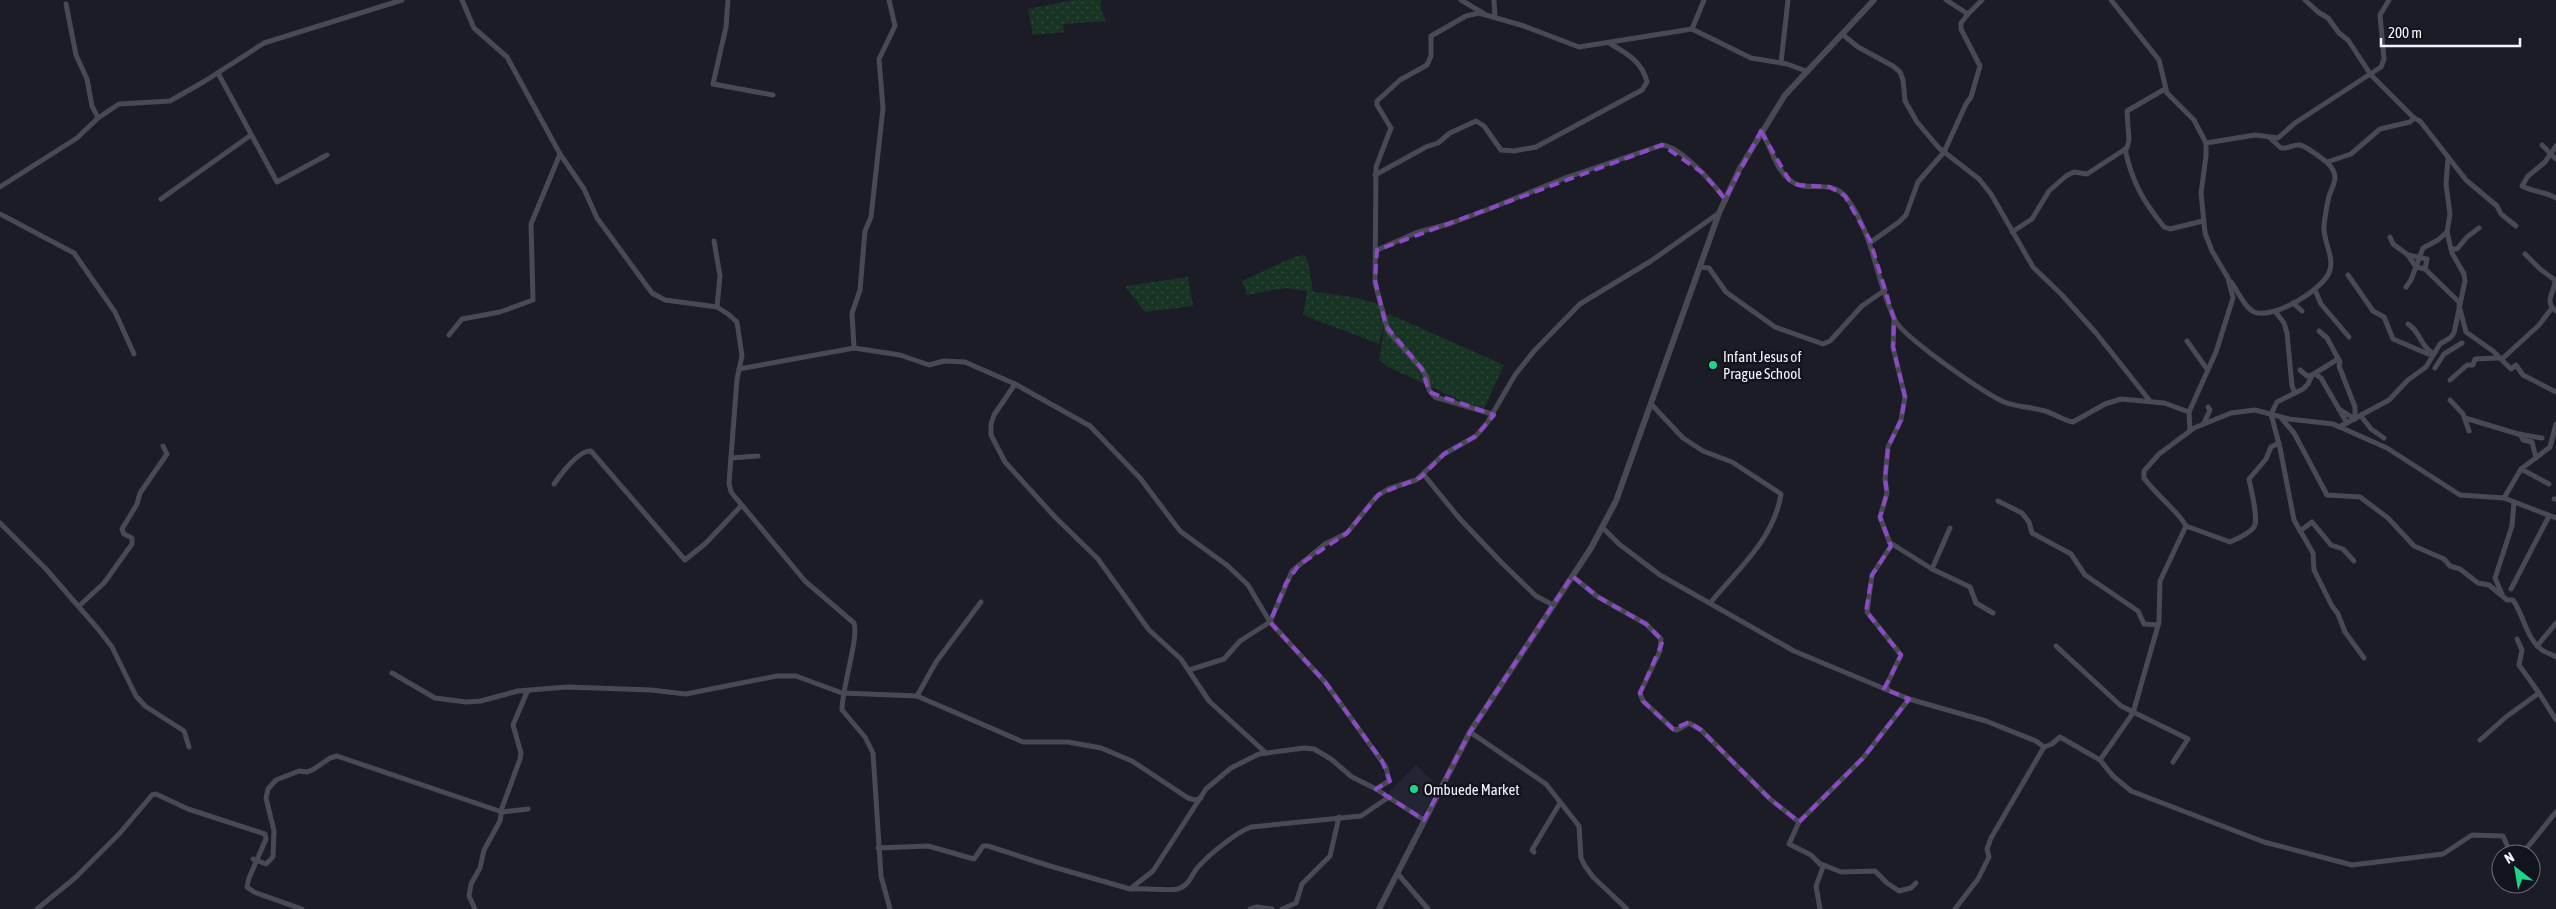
<svg xmlns="http://www.w3.org/2000/svg" width="2556" height="909" font-family="'Asap Condensed',sans-serif">
  <defs>
    <pattern id="garden-dots" width="8" height="8" patternUnits="userSpaceOnUse" patternTransform="scale(1.25)"><rect width="8" height="8" fill="#183424"/><path d="M2 2h.1M6 6h.1" fill="none" stroke="#2f483a" stroke-width="1.8" stroke-linecap="round"/></pattern>
  </defs>
  <rect width="100%" height="100%" fill="#1b1c26"/>
  <path fill="#232434" d="M1416,765L1438,786L1422,816L1388,793Z"/>
  <g fill="url(#garden-dots)">
    <path d="M1074,0H1101V9L1106,21L1063,24L1064,32L1033,35L1028,9Z"/>
    <path d="M1305,255L1308,262L1313,290L1310,291L1352,297L1380,304L1384,325L1379,344L1303,315L1307,291L1286,288L1247,295L1242,281L1294,257Z"/>
    <path d="M1188,277L1193,306L1145,312L1125,286Z"/>
    <path d="M1389,314L1504,365L1483,411L1388,367L1379,360L1386,316Z"/>
  </g>
  <g fill="none" stroke-linecap="round" stroke-linejoin="round">
    <g stroke="#484955" stroke-width="5">
      <path d="M462,0L474,28L507,57L560,154L584,189L597,218L652,293L665,300L717,307L728,314L737,322L742,356L737,379L729,483L731,492L805,581L854,623C859,638 842,687 842,710L865,737L873,753L881,876L890,909"/>
      <path d="M728,0L726,27L713,84L773,95"/>
      <path d="M1461,0L1483,13"/>
      <path d="M1494,0L1495,17"/>
      <path d="M1946,0L1968,14L1982,0"/>
      <path d="M2111,0L2159,60L2167,93L2194,120L2206,143V156L2201,193L2205,233L2212,251L2228,278L2233,298L2216,352L2189,412"/>
      <path d="M2305,0L2318,12L2328,18L2339,33L2348,40L2371,75L2414,118L2410,122L2380,129L2351,154L2327,162"/>
      <path d="M66,4L76,55L87,79L92,106L98,118"/>
      <path d="M1692,29L1704,0"/>
      <path d="M1842,34L1858,47L1893,66L1900,72L1903,80L1905,101L1917,122L1939,148L1979,179L1991,194L2033,267L2062,295L2096,333L2150,401"/>
      <path d="M1781,63L1788,0"/>
      <path d="M218,73L277,182L327,155"/>
      <path d="M2414,118L2420,121L2466,180L2497,206L2501,214L2516,226"/>
      <path d="M1761,131C1771,146 1775,169 1790,180C1805,194 1831,178 1846,197C1875,236 1875,279 1895,320C1903,337 1984,393 2004,402C2017,407 2031,407 2045,411C2055,414 2063,420 2073,422L2105,404L2121,399L2164,403L2189,412L2190,431"/>
      <path d="M2206,143L2255,135L2278,138L2295,123L2381,67L2384,59L2380,15L2389,0"/>
      <path d="M2542,145L2556,159"/>
      <path d="M2556,146L2545,162L2528,176L2522,186C2533,192 2546,192 2556,198"/>
      <path d="M2125,149C2132,182 2143,201 2164,227L2170,229L2203,221"/>
      <path d="M1375,175L1426,147L1438,143L1450,133L1476,121L1484,126L1501,150L1514,151L1536,147L1642,90L1647,82C1642,61 1626,53 1609,43"/>
      <path d="M0,187L77,138L98,118L119,104L170,101L205,81L264,43L402,0"/>
      <path d="M161,199L251,135"/>
      <path d="M0,214L74,253L115,312L134,354"/>
      <path d="M2012,232L2032,219L2049,191L2066,176L2074,172L2087,174L2127,148L2129,140L2127,111L2165,89"/>
      <path d="M2390,237L2393,244L2408,255L2416,267L2425,269L2460,303"/>
      <path d="M714,241L720,276L717,307"/>
      <path d="M1871,242L1899,222L1906,215L1918,182L1944,152L1966,104L1971,97L1980,66L1961,29V23L1968,14"/>
      <path d="M2451,249H2457L2467,237L2479,228"/>
      <path d="M1377,250L1418,232L1449,224L1489,209L1565,178L1662,145C1680,146 1714,184 1725,199"/>
      <path d="M2525,254L2540,269L2555,280C2555,293 2543,301 2556,311"/>
      <path d="M2408,255L2427,259L2425,269"/>
      <path d="M1700,267L1709,268L1726,292L1775,327L1823,344L1830,341L1862,306L1885,290"/>
      <path d="M2348,275L2373,311L2384,317L2393,339L2428,354H2433"/>
      <path d="M2231,282C2238,291 2244,307 2254,312C2273,320 2325,289 2330,270C2334,255 2323,242 2324,226C2325,216 2327,205 2329,196C2331,190 2335,183 2335,178C2335,169 2326,161 2320,157C2314,153 2307,147 2300,145C2294,144 2288,149 2281,148L2270,138"/>
      <path d="M2406,287L2411,280L2423,248L2438,240L2447,232"/>
      <path d="M2315,290L2321,304L2349,337"/>
      <path d="M2293,303L2302,311"/>
      <path d="M2459,306L2466,332L2493,351L2511,369L2516,365L2523,375L2556,392"/>
      <path d="M2275,311L2284,323L2287,333L2292,386L2295,393"/>
      <path d="M2408,324C2420,331 2420,345 2431,352"/>
      <path d="M2319,331L2327,338L2340,362L2339,366L2355,407V419"/>
      <path d="M449,335L462,319L500,312L533,300L531,224L560,154"/>
      <path d="M2187,341L2207,369"/>
      <path d="M854,348L852,313L860,290L865,231L871,217L883,108L879,59L895,26L889,0"/>
      <path d="M2338,359L2312,375L2308,384L2303,389L2277,402L2271,414L2280,448L2294,520L2313,553L2314,570L2332,606L2338,614L2345,632L2364,658"/>
      <path d="M2502,359L2539,325L2552,308"/>
      <path d="M2435,368L2444,354L2462,343"/>
      <path d="M739,369L854,348L900,355L929,365L944,361L965,362L1015,384L1090,426L1140,478L1180,531L1228,566L1248,585L1270,622L1325,682L1386,767L1389,781L1376,789"/>
      <path d="M2300,370L2307,376L2312,375"/>
      <path d="M2315,374L2321,378L2347,423"/>
      <path d="M2450,380L2467,365H2473L2475,359L2498,358"/>
      <path d="M1015,384L994,415L991,424V435L1005,462L1055,517L1098,559L1149,630L1181,659L1209,701L1266,753"/>
      <path d="M2450,400L2463,414L2469,431"/>
      <path d="M1652,405L1683,438L1703,451L1732,462L1781,494C1774,539 1738,569 1711,602"/>
      <path d="M2339,409L2355,419"/>
      <path d="M1492,414L1435,397L1429,390L1427,378L1422,369L1388,331L1375,283L1376,167L1391,128L1377,105V101L1400,80L1427,65L1431,56V36L1466,16L1479,13L1524,26L1579,47L1692,29L1751,58L1787,64L1806,71"/>
      <path d="M2361,416L2371,429L2384,438"/>
      <path d="M2465,418L2518,434L2542,438"/>
      <path d="M2282,419L2294,433L2327,495L2360,497L2388,518L2414,546L2444,559L2450,566L2460,569L2478,583L2489,585L2507,600H2513C2524,616 2526,638 2542,650C2546,653 2552,654 2556,657"/>
      <path d="M2204,423L2210,410L2208,407"/>
      <path d="M2339,427L2389,400L2408,380L2426,367L2440,344L2450,338L2454,333L2465,281L2464,274L2452,253L2447,232L2450,214L2446,184L2448,158"/>
      <path d="M2520,434L2523,440L2532,442L2536,458"/>
      <path d="M731,458L758,456"/>
      <path d="M2521,469L2549,484"/>
      <path d="M1424,475L1460,519L1502,563L1536,596L1553,605"/>
      <path d="M554,484C561,474 578,450 591,451L685,560L706,543L741,506"/>
      <path d="M2504,498L2521,469L2550,447L2556,424"/>
      <path d="M2554,499H2556"/>
      <path d="M1998,501L2022,513L2029,522L2032,533L2071,554L2085,575L2138,611L2144,624L2158,625"/>
      <path d="M0,523L46,569L99,630L112,647L136,696L145,706L184,731L189,747"/>
      <path d="M2186,526L2230,542C2237,539 2249,534 2254,527C2259,519 2251,490 2249,479L2266,459L2271,447L2279,443"/>
      <path d="M1603,528L1619,544L1660,575L1794,651L1909,699L1986,721L2036,741L2044,747L2052,744L2060,737L2100,760L2113,776L2131,791L2264,842L2352,865L2443,854L2472,835L2503,836L2511,854"/>
      <path d="M2300,531L2312,522L2331,545L2343,549L2354,561"/>
      <path d="M1889,542L1932,569L1970,587L1976,603L1993,613"/>
      <path d="M1932,569L1950,528"/>
      <path d="M1572,576L1598,597L1646,624L1661,639L1660,651L1640,693L1643,701L1673,729L1677,730L1689,723L1701,730L1770,799L1799,822"/>
      <path d="M2511,589L2549,516"/>
      <path d="M2502,594L2495,578L2512,526L2514,502"/>
      <path d="M79,606L104,583L132,544V538L124,534L122,529L137,504L140,493L167,454L163,446"/>
      <path d="M2517,639L2522,650L2519,665L2539,693"/>
      <path d="M2056,646L2121,706L2188,739L2173,762"/>
      <path d="M2537,646L2556,623"/>
      <path d="M1189,670L1224,659L1240,641L1270,622L1292,571L1325,544L1347,533L1376,497L1388,489L1416,480L1444,454L1476,436L1487,423L1515,375L1534,351L1580,304L1651,261L1719,213"/>
      <path d="M392,673L435,698L466,702L481,701L518,691L567,687L651,690L686,694L777,676H796L842,693L917,696L1023,742H1068L1101,748L1132,761L1188,798L1195,800L1201,798"/>
      <path d="M1888,690L1886,686L1901,655L1867,612L1872,575L1891,546L1880,517L1887,493L1885,479L1888,447L1901,420L1905,397L1893,347L1894,320"/>
      <path d="M917,696L936,662L981,602"/>
      <path d="M1470,732L1546,784L1579,826L1581,858L1585,866L1593,877L1627,909"/>
      <path d="M2480,740L2506,717L2539,693L2556,720"/>
      <path d="M2100,760L2133,713L2159,622L2160,581L2186,526C2179,512 2155,494 2144,478V471L2159,454L2194,428L2231,413L2255,410L2289,419L2333,424L2387,448L2460,495L2504,498L2556,518"/>
      <path d="M878,848L928,846L974,859L983,846H988L1050,866L1130,889L1153,871L1206,789L1231,768L1259,754L1304,748L1314,749L1331,759L1352,777L1376,789L1424,820"/>
      <path d="M1534,852L1532,850L1560,803"/>
      <path d="M2522,854L2556,812"/>
      <path d="M253,859L266,864L273,857L274,831L266,798L268,789L276,780L299,771L307,772L314,769L330,758L337,756L502,812L528,809"/>
      <path d="M1821,864L1841,872L1875,871L1887,883L1899,891L1911,888L1916,883"/>
      <path d="M1398,874L1428,909"/>
      <path d="M1131,889C1142,888 1169,891 1178,889C1190,885 1191,875 1198,867C1210,854 1235,833 1251,827L1361,816L1389,797"/>
      <path d="M37,909L75,878L120,833L152,795L156,794L188,809L265,834L266,839L249,878L247,887L254,892L302,909"/>
      <path d="M475,909L469,896L471,884L480,868L484,850L500,821L502,808L520,759L521,753L513,725L527,692"/>
      <path d="M1250,909L1257,907L1272,909"/>
      <path d="M1282,909L1296,903L1302,884L1330,856L1339,817"/>
      <path d="M1820,909L1816,886L1823,867L1811,855L1789,844L1799,822L1863,758L1909,699"/>
      <path d="M1955,909L1978,879L1989,857L1987,849L1991,838L2044,747"/>
    </g>
    <path stroke="#484955" stroke-width="6" d="M1379,909L1470,732L1591,548L1616,501L1719,213L1740,168L1785,95L1874,0"/>
  </g>
  <path fill="none" stroke="#8d4ac8" stroke-width="4" stroke-dasharray="10 6" stroke-linejoin="round" d="M1761,131L1789,180L1798,185L1830,187L1845,196L1870,240L1894,319L1893,347L1905,397L1901,420L1888,447L1885,479L1887,493L1880,517L1891,546L1872,575L1866,611L1901,655L1884,689L1909,699L1863,758L1799,822L1770,799L1701,730L1689,722L1673,729L1643,701L1640,693L1663,641L1646,624L1598,597L1572,576L1470,732L1424,820L1376,789L1390,781L1382,761L1325,682L1270,622L1286,583L1299,565L1347,533L1379,494L1420,478L1444,454L1476,436L1494,415L1429,392L1422,369L1386,326L1375,280L1377,250L1662,145L1703,173L1725,199Z"/>
  <g fill="#19d989" stroke="#12131d" stroke-width="2">
    <circle cx="1713" cy="365" r="5"/>
    <circle cx="1414" cy="789" r="5"/>
  </g>
  <g text-anchor="middle" dominant-baseline="central" stroke-width="5" stroke-linejoin="round" paint-order="stroke">
    <g font-size="15" fill="#f3f4fc" stroke="#12131d" text-anchor="start">
      <text x="1723" y="356">Infant Jesus of<tspan x="1723" dy="17">Prague School</tspan></text>
      <text x="1424" y="789">Ombuede Market</text>
    </g>
  </g>
  <g transform="translate(2516 869) rotate(329)"><circle r="24" fill="#12131d" stroke="#6c6d76"/>
  <path d="M0-4L9 19L0 12L-9 19Z" fill="#19d989"/>
  <text y="-8" font-size="14" font-weight="bold" text-anchor="middle" fill="#f3f4fc">N</text>
  </g>
  <path d="M2381 38v8h139v-8" fill="none" stroke="#f3f4fc" stroke-width="2.5"/>
  <text x="2388" y="38" font-size="15" fill="#f3f4fc" stroke="#12131d" stroke-width="4" paint-order="stroke">200 m</text>
</svg>
